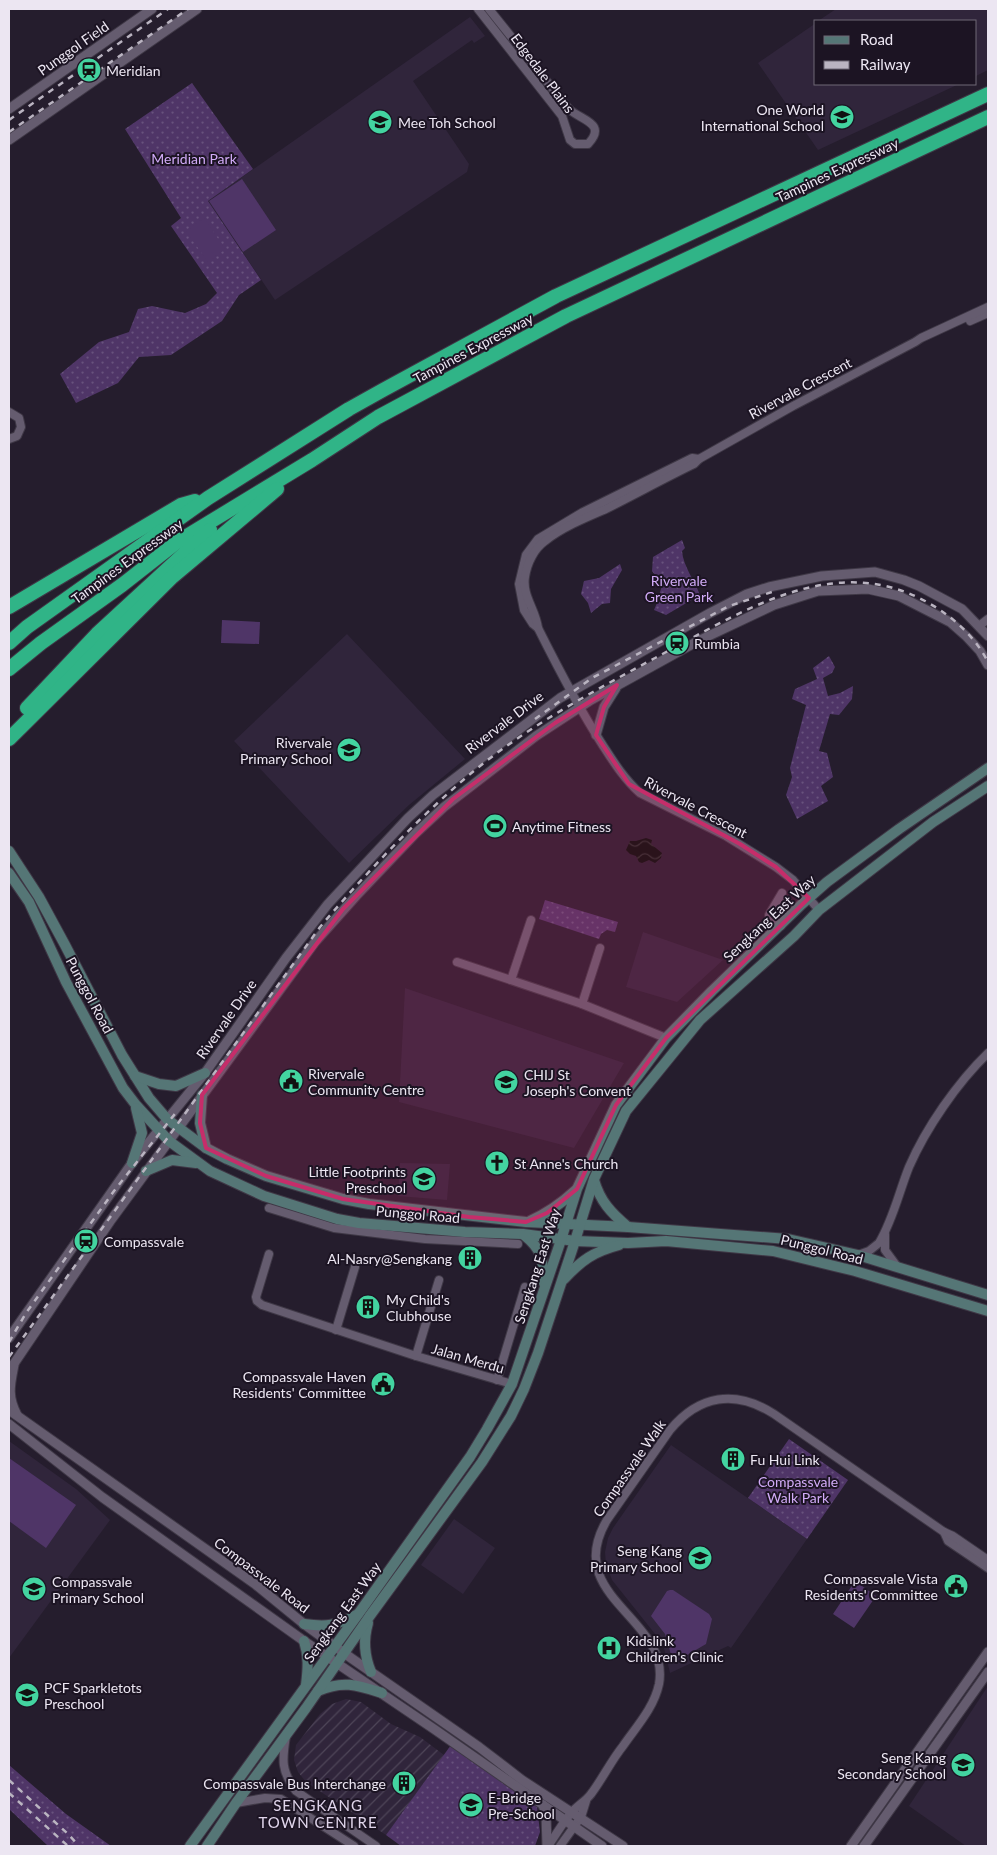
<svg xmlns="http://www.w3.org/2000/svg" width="997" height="1855" font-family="Lato,sans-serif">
  <defs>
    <pattern id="industrial-furrows" width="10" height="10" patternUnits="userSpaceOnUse" patternTransform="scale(1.25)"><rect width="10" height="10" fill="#30253b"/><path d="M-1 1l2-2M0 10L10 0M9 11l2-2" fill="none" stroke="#4e4558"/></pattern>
    <pattern id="grass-dots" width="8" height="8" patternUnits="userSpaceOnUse" patternTransform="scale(1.25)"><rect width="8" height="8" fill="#4f3567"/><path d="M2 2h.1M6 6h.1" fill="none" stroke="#68527d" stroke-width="1.8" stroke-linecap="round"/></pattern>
    <pattern id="water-waves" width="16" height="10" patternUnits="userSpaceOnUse" patternTransform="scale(1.25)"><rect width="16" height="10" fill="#030d08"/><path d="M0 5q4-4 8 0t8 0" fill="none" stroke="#28302c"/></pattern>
  </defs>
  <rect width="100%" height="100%" fill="#251d2d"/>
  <g fill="#30253b">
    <path d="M836,9H988V70L976,76V21H818Z"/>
    <path d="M470,17L485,36L474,43L472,40L413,81L469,164L467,172L275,300L208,201Z"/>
    <path d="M816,23V84H959L818,150L758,63Z"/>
    <path d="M347,634L465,759L409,805L349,863L234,741Z"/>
    <path d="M643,932L723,960L677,1002L626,987Z"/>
    <path d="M405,988L624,1063L574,1148L399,1102Z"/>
    <path d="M400,1163L450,1164L447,1200L398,1196Z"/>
    <path d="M9,1441L76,1489L110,1520L9,1658Z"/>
    <path d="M671,1445L807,1539L731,1648L728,1646L670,1673L663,1644L612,1580L606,1564L605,1552L608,1538L613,1528Z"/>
    <path d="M454,1519L495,1548L463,1594L421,1565Z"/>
    <path d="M988,1686V1846H966L909,1806Z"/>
  </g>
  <path fill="url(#industrial-furrows)" d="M346,1699L361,1702L391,1724L420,1737L444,1755L386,1835L306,1782L298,1772L294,1760L296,1745L320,1714L332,1704Z"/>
  <g fill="url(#grass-dots)">
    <path d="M192,83L253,169L208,201L261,280L239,295L222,321L171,355L139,357L118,383L76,403L60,374L99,342L129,332L138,309L152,306L185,313L206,304L217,293L171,226L181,218L125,129Z"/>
    <path d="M682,540L685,548L682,551C683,566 695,581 700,595L666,615L654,610L657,603L654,601L657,595H659L662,586L658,584L659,580L652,571L653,557Z"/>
    <path d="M620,564L622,570L611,589L610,603L602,604L591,613L588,603L581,594L584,581L599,578Z"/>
    <path d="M829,656L835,667L832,673L823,678L828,696L840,693L853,686L852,699L839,715L830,714L819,751L827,753L833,777L821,786L828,801L797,819L786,795L792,777L790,768L806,705L792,699L795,689L817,679L813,668Z"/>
    <path d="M545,900L618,922L615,932L607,930L601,934L599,939L539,919Z"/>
    <path d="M789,1439L848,1480L807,1539L748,1498Z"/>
    <path d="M451,1745L537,1807L540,1832L535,1846H401L386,1835Z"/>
    <path d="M9,1765L66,1814L111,1846H48L9,1809Z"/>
  </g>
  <g fill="#4f3567">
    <path d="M242,179L276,230L243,252L209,201Z"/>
    <path d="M204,218L225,249L208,262L186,231Z"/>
    <path d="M222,620L260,622L259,644L221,643Z"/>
    <path d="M9,1458L76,1505L46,1548L9,1521Z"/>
    <path d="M855,1581L876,1596L854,1628L833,1614Z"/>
    <path d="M670,1590H673L709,1614L712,1619L706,1644L677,1661L672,1658L665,1634L651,1616L667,1591Z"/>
  </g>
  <path fill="url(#water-waves)" d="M646,838L652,840L651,844L662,853L661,858L655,863L649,860L642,863L639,862L636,856L630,854L626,850L630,841H636Z"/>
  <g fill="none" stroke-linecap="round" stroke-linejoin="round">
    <defs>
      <g id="minor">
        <path d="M478,9L562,116L570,140L575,144H588C608,123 580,120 569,109L489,9"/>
        <path d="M970,321L988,313"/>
        <path d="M9,412L19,418L21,427L17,436L9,439"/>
        <path d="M979,626L988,619"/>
        <path d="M538,628L533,624L524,610L519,584L526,555L538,539L583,512L692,458L699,459"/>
        <path d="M819,910L793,880L776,867L726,836L640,793C624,779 613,761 602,744C578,707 558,668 538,628C536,610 522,596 525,577C527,563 534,549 545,541C563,527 585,518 606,509C636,494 665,478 694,464L699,459L793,406L915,342L921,338L988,307"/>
        <path d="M781,926L771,918L769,915L782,893"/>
        <path d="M457,962L582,1004L666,1038"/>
        <path d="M511,980L531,920"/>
        <path d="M582,1004L600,948"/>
        <path d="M269,1208L334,1228L425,1239L518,1244"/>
        <path d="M885,1234V1250L896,1265"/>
        <path d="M269,1254L256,1297L257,1301L262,1305L416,1356L512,1384"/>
        <path d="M858,1255L869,1251L879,1243C893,1220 899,1192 909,1167C926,1128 957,1083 988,1053"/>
        <path d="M336,1330L355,1267"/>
        <path d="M416,1356L439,1280"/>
        <path d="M497,1380L525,1287"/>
        <path d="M944,1532L948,1541L988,1568"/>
        <path d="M286,1736C282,1760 281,1771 296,1791L376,1846"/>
        <path d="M236,1803L265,1798L281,1799L354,1846"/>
        <path d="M548,1846C556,1835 563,1822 572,1812C578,1805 586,1801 591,1794C603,1778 611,1761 623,1746C636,1727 654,1708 659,1684C671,1618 561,1597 607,1520L670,1430C699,1395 735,1389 774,1414L944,1532L953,1536L988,1560"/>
        <path d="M560,1846L581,1817L586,1801"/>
      </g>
      <g id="tertiary">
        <path d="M9,109L152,9"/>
        <path d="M9,140L197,9"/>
        <path d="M596,735L604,707L616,688"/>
        <path d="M9,1338L132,1163L205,1073L286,958L328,904L408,818L433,795L560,698L710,613L747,594L769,587L822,576L875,572L904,580L919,586L962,609L988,636"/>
        <path d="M14,1365C10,1385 7,1396 17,1415"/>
        <path d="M9,1371L111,1220L315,942L356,896L416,833L444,807L536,736L591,700L698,641L774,605L818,591L868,589L899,596L950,622L967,637L980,651L988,665"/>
        <path d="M9,1410L255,1584L304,1624L351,1658L479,1747L522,1780L623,1846"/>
        <path d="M9,1424L102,1497L304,1641L434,1729L602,1846"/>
        <path d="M543,1805L546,1814L547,1846"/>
        <path d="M851,1846L988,1652"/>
        <path d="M864,1846L988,1672"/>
      </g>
      <g id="secondary">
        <path d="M9,851L39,897L65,945L122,1055L149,1098L167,1119L206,1148L227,1159L266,1176L343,1199L369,1204L526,1222L628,1227L788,1239L858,1255L988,1295"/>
        <path d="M9,873L29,902L66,982L123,1088L136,1105L169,1141L210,1171L264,1196L337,1219L359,1223L465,1232L523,1234L575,1241L628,1243L666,1241L773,1251L855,1271L988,1311"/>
        <path d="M135,1076L159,1084L176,1086L205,1073"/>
        <path d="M202,1095L200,1123L206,1148"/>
        <path d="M132,1163L142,1133L136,1108"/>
        <path d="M146,1171L172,1160L196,1163"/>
        <path d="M594,1180C600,1201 611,1213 628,1227"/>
        <path d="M530,1221C548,1213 562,1203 576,1190"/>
        <path d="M524,1235C543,1250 543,1260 544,1283"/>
        <path d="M564,1279C582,1260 593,1252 619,1245"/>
        <path d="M368,1623C363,1640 364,1655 371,1672"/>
        <path d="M304,1624C326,1627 337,1626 356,1615"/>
        <path d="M304,1641C309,1656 308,1669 306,1685"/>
        <path d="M318,1691C343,1680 357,1685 382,1693"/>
        <path d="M190,1846L359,1613L470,1457L487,1429L512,1384L560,1243L577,1189L616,1105L666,1038L712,991L802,904L827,882L899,829L988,768"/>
        <path d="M207,1846L236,1803L306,1708L369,1617L482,1462L511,1416L524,1389L538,1353L575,1241L594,1179L626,1111L700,1020L794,936L819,910L933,822L988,786"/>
      </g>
      <g id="motorway">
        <path d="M9,607L181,505L195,501"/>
        <path d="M9,643L27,627L208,498L349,409L383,390L556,296L988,94"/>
        <path d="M9,669L41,643L122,585L177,542L312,460L378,417L566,316L988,117"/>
        <path d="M27,708L97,634L210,530"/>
        <path d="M9,739L171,578L277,489"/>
      </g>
    </defs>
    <use href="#minor" stroke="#3f3846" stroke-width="10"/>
    <use href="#tertiary" stroke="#3f3846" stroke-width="11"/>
    <use href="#secondary" stroke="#3f3846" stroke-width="12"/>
    <use href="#motorway" stroke="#3f3846" stroke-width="16"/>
    <use href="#minor" stroke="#655c6f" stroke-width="8"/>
    <use href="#tertiary" stroke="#655c6f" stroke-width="9"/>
    <use href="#secondary" stroke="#557676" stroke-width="10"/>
    <use href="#motorway" stroke="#30b487" stroke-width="14"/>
    <g stroke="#bab4c1" stroke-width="2.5" stroke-dasharray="6 6" stroke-linecap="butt">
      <path d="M9,120L168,9"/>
      <path d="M9,132L188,9"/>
      <path d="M535,719L592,678L729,606L772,592"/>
      <path d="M9,1342L26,1313L114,1191L178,1110"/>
      <path d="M9,1357L320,927C366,873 415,821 469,775C525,728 590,693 655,658C737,615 831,550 925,601C951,615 974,635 988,662"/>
      <path d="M9,1780L68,1834L79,1846"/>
      <path d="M9,1793L68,1846"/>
    </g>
  </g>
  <path fill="#c62d6a" fill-opacity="0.2" stroke="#c62d6a" stroke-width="4" stroke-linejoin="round" d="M617,685L604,707L596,735L629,784L740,844L776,867L809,898L666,1038L616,1105L577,1189L547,1213L526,1222L469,1217L343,1199L266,1176L206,1148L200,1123L202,1095L343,909L453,799L555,723Z"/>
  <defs>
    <symbol id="station-disc" viewBox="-11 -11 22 22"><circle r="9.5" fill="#43d4a0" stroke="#1c1423"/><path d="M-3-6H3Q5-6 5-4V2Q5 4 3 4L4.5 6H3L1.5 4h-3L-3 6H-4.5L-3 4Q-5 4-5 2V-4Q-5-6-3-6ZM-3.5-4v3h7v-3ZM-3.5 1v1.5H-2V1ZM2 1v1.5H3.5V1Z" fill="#111"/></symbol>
    <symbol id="school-disc" viewBox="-11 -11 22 22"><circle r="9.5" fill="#43d4a0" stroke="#1c1423"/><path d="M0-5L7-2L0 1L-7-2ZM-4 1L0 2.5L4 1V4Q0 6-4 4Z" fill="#111"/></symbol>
    <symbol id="stadium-disc" viewBox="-11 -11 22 22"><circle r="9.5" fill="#43d4a0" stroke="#1c1423"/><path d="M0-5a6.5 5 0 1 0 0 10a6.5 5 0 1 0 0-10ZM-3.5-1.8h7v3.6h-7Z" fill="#111"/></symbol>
    <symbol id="civic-disc" viewBox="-11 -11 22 22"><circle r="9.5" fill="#43d4a0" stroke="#1c1423"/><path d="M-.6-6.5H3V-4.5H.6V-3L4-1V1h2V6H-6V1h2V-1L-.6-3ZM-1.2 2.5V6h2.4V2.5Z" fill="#111"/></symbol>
    <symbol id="church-disc" viewBox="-11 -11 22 22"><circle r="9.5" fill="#43d4a0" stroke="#1c1423"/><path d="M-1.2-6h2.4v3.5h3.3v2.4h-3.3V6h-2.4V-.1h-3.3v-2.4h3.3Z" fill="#111"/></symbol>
    <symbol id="building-disc" viewBox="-11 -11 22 22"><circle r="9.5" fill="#43d4a0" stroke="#1c1423"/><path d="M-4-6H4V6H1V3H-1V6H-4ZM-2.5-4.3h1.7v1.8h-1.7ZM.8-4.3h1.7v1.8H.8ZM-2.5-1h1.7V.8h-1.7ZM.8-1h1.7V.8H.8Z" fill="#111"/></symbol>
    <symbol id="hospital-disc" viewBox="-11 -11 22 22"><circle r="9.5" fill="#43d4a0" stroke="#1c1423"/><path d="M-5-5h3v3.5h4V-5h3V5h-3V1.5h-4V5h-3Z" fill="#111"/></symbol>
  </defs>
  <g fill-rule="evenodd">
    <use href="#station-disc" x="75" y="56" width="28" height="28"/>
    <use href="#school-disc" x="828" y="103" width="28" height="28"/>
    <use href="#school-disc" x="366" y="108" width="28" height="28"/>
    <use href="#station-disc" x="663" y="629" width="28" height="28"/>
    <use href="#school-disc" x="335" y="736" width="28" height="28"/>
    <use href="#stadium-disc" x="481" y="812" width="28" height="28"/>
    <use href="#civic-disc" x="277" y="1067" width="28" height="28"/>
    <use href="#school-disc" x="492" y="1068" width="28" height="28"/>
    <use href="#church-disc" x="483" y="1149" width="28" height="28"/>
    <use href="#school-disc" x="410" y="1165" width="28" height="28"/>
    <use href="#station-disc" x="72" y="1227" width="28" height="28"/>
    <use href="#building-disc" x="456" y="1244" width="28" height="28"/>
    <use href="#building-disc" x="354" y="1293" width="28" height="28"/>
    <use href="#civic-disc" x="369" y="1370" width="28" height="28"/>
    <use href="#building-disc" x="719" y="1445" width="28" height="28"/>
    <use href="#school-disc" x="686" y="1544" width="28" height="28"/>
    <use href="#civic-disc" x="942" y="1572" width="28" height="28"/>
    <use href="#school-disc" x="20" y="1575" width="28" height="28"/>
    <use href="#hospital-disc" x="595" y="1634" width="28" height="28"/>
    <use href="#school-disc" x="13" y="1681" width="28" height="28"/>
    <use href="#school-disc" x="949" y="1751" width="28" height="28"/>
    <use href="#building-disc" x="390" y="1769" width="28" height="28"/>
    <use href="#school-disc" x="457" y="1791" width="28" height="28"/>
  </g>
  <g text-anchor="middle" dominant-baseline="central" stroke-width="4" stroke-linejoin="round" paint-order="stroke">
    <g font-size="14" fill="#ece6f2" stroke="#1c1423">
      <text transform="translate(73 48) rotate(-35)">Punggol Field</text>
      <text transform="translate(543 73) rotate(53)">Edgedale Plains</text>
      <text transform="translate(837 170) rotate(-25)">Tampines Expressway</text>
      <text transform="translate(473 348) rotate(-28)">Tampines Expressway</text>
      <text transform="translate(800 388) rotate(-28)">Rivervale Crescent</text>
      <text transform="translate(127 561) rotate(-36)">Tampines Expressway</text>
      <text transform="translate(504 722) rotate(-37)">Rivervale Drive</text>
      <text transform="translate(696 807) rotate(28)">Rivervale Crescent</text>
      <text transform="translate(769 918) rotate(-43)">Sengkang East Way</text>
      <text transform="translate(90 995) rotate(62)">Punggol Road</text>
      <text transform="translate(226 1019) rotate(-55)">Rivervale Drive</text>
      <text transform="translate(418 1214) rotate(5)">Punggol Road</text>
      <text transform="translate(822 1249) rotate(14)">Punggol Road</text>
      <text transform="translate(537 1266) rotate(-72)">Sengkang East Way</text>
      <text transform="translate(468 1358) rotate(16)">Jalan Merdu</text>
      <text transform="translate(629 1468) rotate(-55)">Compassvale Walk</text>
      <text transform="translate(262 1575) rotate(37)">Compassvale Road</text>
      <text transform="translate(342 1612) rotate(-54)">Sengkang East Way</text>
    </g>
    <g font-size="14" fill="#ece6f2" stroke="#1c1423" text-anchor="start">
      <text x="106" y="70">Meridian</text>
      <text x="824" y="109" text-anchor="end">One World<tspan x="824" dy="16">International School</tspan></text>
      <text x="398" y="122">Mee Toh School</text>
      <text x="694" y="643">Rumbia</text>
      <text x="332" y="742" text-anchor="end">Rivervale<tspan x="332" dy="16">Primary School</tspan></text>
      <text x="512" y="826">Anytime Fitness</text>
      <text x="308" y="1073">Rivervale<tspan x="308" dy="16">Community Centre</tspan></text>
      <text x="524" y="1074">CHIJ St<tspan x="524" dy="16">Joseph's Convent</tspan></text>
      <text x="514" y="1163">St Anne's Church</text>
      <text x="406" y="1171" text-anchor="end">Little Footprints<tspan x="406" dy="16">Preschool</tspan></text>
      <text x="104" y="1241">Compassvale</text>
      <text x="452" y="1258" text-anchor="end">Al-Nasry@Sengkang</text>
      <text x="386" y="1299">My Child's<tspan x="386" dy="16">Clubhouse</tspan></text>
      <text x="366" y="1376" text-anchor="end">Compassvale Haven<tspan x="366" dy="16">Residents' Committee</tspan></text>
      <text x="750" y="1459">Fu Hui Link</text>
      <text x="682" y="1550" text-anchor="end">Seng Kang<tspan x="682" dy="16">Primary School</tspan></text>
      <text x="938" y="1578" text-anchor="end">Compassvale Vista<tspan x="938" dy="16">Residents' Committee</tspan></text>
      <text x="52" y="1581">Compassvale<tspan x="52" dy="16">Primary School</tspan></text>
      <text x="626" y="1640">Kidslink<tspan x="626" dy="16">Children's Clinic</tspan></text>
      <text x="44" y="1687">PCF Sparkletots<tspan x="44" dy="16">Preschool</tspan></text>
      <text x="946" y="1757" text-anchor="end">Seng Kang<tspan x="946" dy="16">Secondary School</tspan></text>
      <text x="386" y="1783" text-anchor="end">Compassvale Bus Interchange</text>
      <text x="488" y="1797">E-Bridge<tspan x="488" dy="16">Pre-School</tspan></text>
    </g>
    <g font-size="14" fill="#d1abf7" stroke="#1c1423">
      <text x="194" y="158">Meridian Park</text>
      <text x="679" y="580">Rivervale<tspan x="679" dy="16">Green Park</tspan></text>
      <text x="798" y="1481">Compassvale<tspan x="798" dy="16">Walk Park</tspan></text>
    </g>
    <g font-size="15" letter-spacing="1" fill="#e0d5eb" stroke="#1c1423">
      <text x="318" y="1805">SENGKANG<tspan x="318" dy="17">TOWN CENTRE</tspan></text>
    </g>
  </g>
  <rect width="997" height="1855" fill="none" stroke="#ece6f2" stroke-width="20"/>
  <rect x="814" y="20" width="162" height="65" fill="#1c1423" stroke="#6f6876"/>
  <rect x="824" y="36" width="25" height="8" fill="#557676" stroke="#6f6876"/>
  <text x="860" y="45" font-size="15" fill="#ece6f2">Road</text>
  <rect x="824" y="61" width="25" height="8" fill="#bab4c1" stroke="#6f6876"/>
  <text x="860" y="70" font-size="15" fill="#ece6f2">Railway</text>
</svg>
